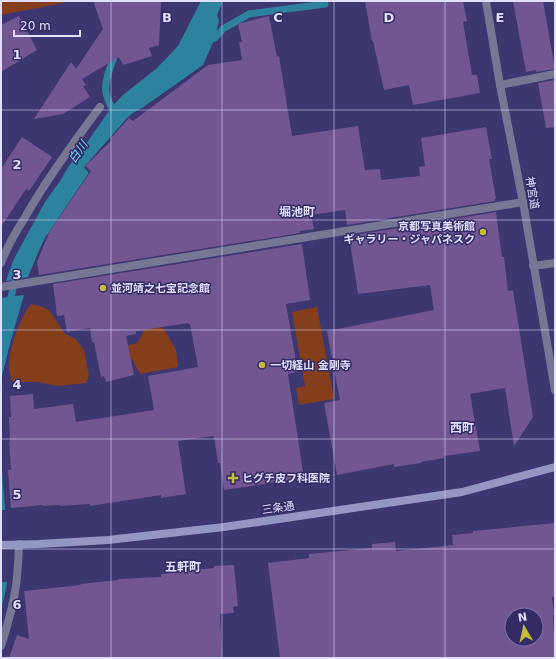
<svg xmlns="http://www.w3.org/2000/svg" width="556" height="659" font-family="'DejaVu Sans','Noto Sans JP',sans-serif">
  <rect width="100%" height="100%" fill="#3c3671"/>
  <g fill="#853e1b">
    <path d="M1,1H63V3L1,15Z"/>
    <path d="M31,304L43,307L49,310L65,334L76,339L84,350L89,376L86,383L58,386L38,382H12C11,378 10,374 9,370C7,352 20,318 31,304Z"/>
    <path d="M317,307L334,399L299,405L296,388L305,386L292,312Z"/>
    <path d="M144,319L159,326L164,329L176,350L178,367L140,374L132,359H121L119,350L129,345L137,343L143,333Z"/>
  </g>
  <g fill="#2d829f">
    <path d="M201,1H223L217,15L219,21L215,38L203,65L142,108L133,113L128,117L84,167L88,172V174L45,238L40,248L28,277L6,281L13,261L16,255L45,202L60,181L69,166L86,144L111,108L123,95L157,68L178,46Z"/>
    <path d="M24,295L9,347L1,381V298Z"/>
    <path d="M1,458L5,509L7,583L5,594L1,609Z"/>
  </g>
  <path fill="#3c3671" d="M1,510H7L8,582H1Z"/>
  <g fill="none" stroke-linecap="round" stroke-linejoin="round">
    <g stroke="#2d829f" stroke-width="7">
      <path d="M206,41L215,38L223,29L249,14L325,4"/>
      <path d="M116,116C112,109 107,100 106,92C104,80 112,63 116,52"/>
      <path d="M9,305L16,277L19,271"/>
    </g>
  </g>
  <g fill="#725692" fill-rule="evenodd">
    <path d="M93,1H161L159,45L149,48L152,56L123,65L119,57L82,79L86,85L83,86L90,97L63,114L34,119L71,62L76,69L103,29Z"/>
    <path d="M365,1H463L467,21L463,22L472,75H477L480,93L413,105L409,85L384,90L373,41H372Z"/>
    <path d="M513,1H543L555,69L536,72V70L526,72Z"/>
    <path d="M19,16L37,50L1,72V25Z"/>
    <path d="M269,16L277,57L279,56L292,136L358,126L365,170L380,169L381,180L420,176L419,167L425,166L421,138L486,127L492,159H489L496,199H495V201L347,225L345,210L311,215L314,229L300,231V233L39,275L37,262L50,231L91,171L85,166L112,140L110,139L129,118L133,121L208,65L242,60L239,42H242L238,24Z"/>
    <path d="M555,80V127L546,128L538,83Z"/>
    <path d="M22,137L52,157L29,191L26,189L1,227V169Z"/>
    <path d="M496,212L502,257H504L508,291L513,290L533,417L514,446L505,388L470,394L480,451L444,456V458L421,462V463L394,467V464L337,475L324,403L340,400L327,331L434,310L430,285L358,294L349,236Z"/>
    <path d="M302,244L310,300L286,304L298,372L288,374L304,478L224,490L220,463H218L214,436L178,441L186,494L161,498V495L90,506V504L60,506V505L42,506V505L11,508L8,470H11L9,442H10L9,417H11L10,396L33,394L34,409L73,404L76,422L154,410L148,376L198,367L190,324H189L188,323L136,331V334L126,336L134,375L106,382L104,376L101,377L94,342H92L90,328L67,332L64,315L57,316L53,284Z"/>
    <path d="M555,523V597H552L554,615H553L555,658H280L268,563L309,558V554L372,548V544L395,542L396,551L453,545L452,535L473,533V531ZM512,615H536V639H512Z"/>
    <path d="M234,565L238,606L233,607L234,613L220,614L222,658H9L17,635L29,639L24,591L81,585L80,584L118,580V579L161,577V574L183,572V571L214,568V566Z"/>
  </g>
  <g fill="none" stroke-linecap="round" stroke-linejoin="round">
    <g stroke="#777794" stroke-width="8">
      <path d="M500,85L555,74"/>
      <path d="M1,263C7,247 15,233 24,219C46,180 73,143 100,107"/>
      <path d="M533,266L555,263"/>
      <path d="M1,287L523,202"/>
      <path d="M1,646C6,630 11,614 14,597C18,580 18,562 19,544"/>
    </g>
    <path stroke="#777794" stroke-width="8" d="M486,1L500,85L523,202L555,390"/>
    <path stroke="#9696c3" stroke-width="8" d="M1,545L39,544L108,540L224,527L462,492L555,467"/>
  </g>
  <path fill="none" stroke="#e0e0fd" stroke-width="1" stroke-opacity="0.55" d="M111,1V658M222,1V658M334,1V658M445,1V658M1,110H555M1,220H555M1,330H555M1,439H555M1,549H555"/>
  <g fill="#c6bc3c" stroke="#322b65" stroke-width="1.5">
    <circle cx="483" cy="232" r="4"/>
    <circle cx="103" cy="288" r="4"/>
    <circle cx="262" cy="365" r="4"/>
    <path d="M231 472h4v4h4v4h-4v4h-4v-4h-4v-4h4z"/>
  </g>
  <g text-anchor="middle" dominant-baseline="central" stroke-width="3" stroke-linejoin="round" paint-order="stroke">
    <g font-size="11" fill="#e0e0fd" stroke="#322b65">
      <text transform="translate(532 193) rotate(80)">神宮道</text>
      <text transform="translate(278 508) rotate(-8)">三条通</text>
    </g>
    <g font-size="11" font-weight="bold" fill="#e0e0fd" stroke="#322b65" text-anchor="start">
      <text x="475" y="226" text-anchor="end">京都写真美術館<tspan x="475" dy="13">ギャラリー・ジャパネスク</tspan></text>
      <text x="111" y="288">並河靖之七宝記念館</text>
      <text x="270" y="365">一切経山 金剛寺</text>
      <text x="242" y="478">ヒグチ皮フ科医院</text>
    </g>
    <g font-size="12" font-style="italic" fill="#73d8fe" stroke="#322b65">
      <text transform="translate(78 152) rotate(-55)">白川</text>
    </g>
    <g font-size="12" font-weight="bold" fill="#e0e0fd" stroke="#322b65">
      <text x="297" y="212">堀池町</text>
      <text x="462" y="428">西町</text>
      <text x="183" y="567">五軒町</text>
    </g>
  </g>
  <g font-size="13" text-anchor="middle" font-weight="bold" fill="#e0e0fd" stroke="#322b65" stroke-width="3" stroke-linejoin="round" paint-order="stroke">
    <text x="167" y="22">B</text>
    <text x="278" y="22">C</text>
    <text x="389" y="22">D</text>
    <text x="500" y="22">E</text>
    <text x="17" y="59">1</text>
    <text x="17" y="169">2</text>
    <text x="17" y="279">3</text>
    <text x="17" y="389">4</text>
    <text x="17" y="499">5</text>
    <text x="17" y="609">6</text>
  </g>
  <rect width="556" height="659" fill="none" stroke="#e0e0fd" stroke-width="4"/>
  <g transform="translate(524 627) rotate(351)"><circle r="19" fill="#322b65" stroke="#7873a2"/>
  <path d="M0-3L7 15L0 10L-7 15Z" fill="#c6bc3c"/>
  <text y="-6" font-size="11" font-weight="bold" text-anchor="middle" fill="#e0e0fd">N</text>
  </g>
  <path d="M14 30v6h66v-6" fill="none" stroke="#e0e0fd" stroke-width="2"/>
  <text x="20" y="30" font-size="12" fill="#e0e0fd" stroke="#322b65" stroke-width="3" paint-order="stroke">20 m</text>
</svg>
